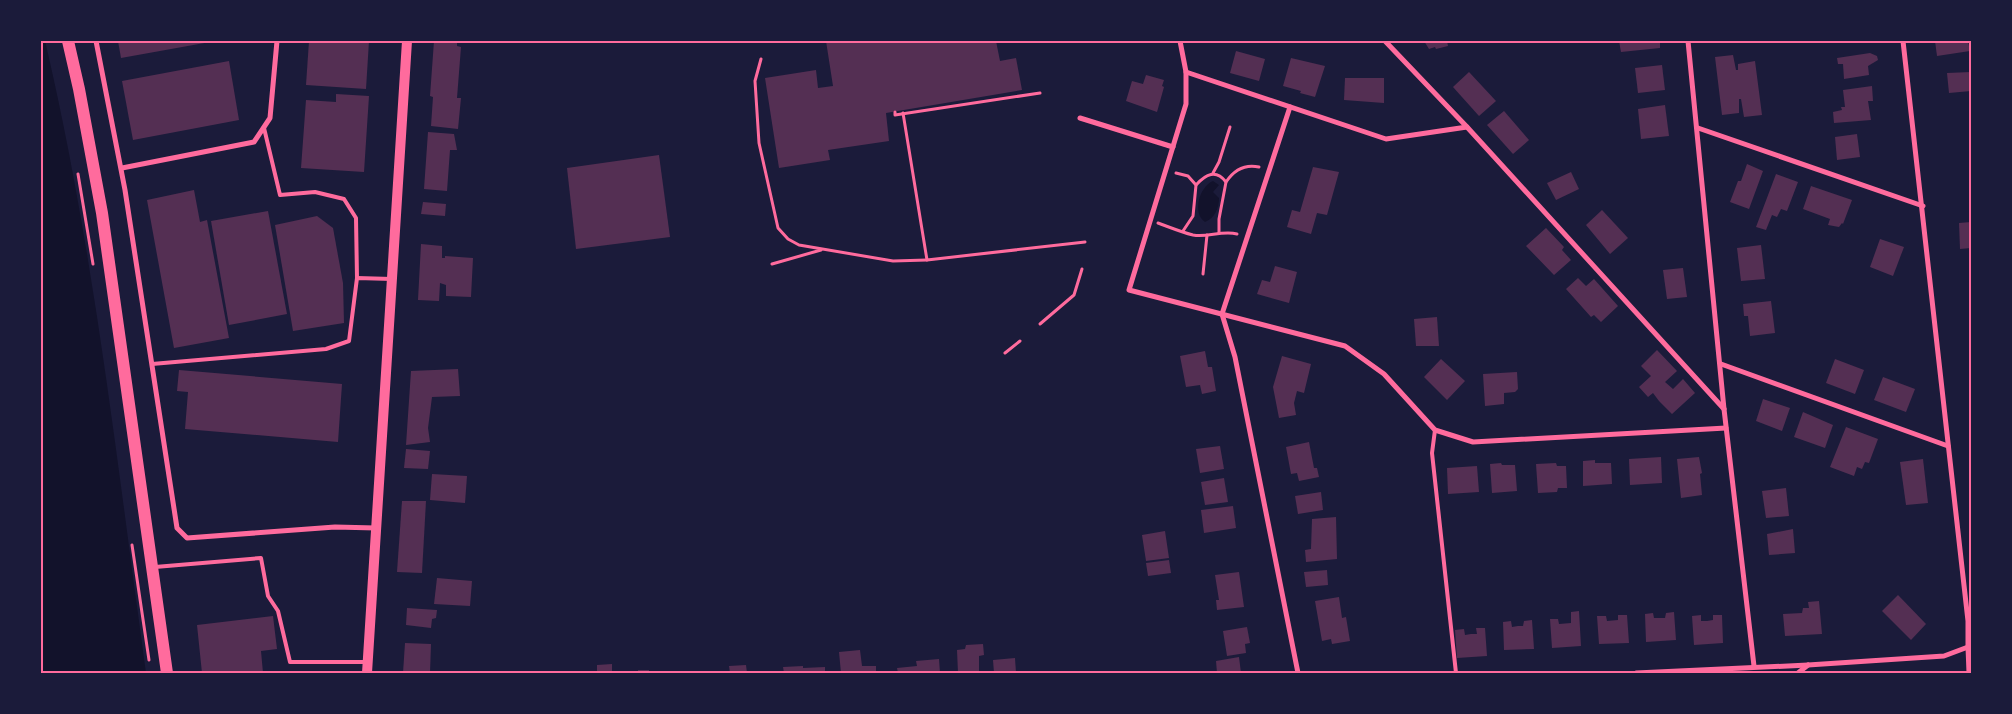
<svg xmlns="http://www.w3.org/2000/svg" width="2012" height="714" font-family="'Work Sans',sans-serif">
  <rect width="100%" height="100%" fill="#1b1b3a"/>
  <g fill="#12122b">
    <path d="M41,41H45L46,45C94,251 117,463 146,673H41Z"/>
    <path d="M1213,181L1219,185L1213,192L1219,198C1219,208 1215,218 1205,222C1192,213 1199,187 1213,181Z"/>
  </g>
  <g fill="#542f53">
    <path d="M118,41H210V42L121,58Z"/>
    <path d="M309,41H369L366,89L306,85Z"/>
    <path d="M434,41H457V46L461,47L457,98H461L458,129L431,126L433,97L430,96Z"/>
    <path d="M826,41H996L1000,61L1016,58L1022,90L886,113L889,141L828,150L830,160L779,168L765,78L816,70L818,88L833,86Z"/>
    <path d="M1424,41H1447L1448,46L1436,49L1435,47L1429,49Z"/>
    <path d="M1619,41H1660V48L1621,52Z"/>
    <path d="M1935,41H1968L1970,51L1937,56Z"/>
    <path d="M1236,51L1265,59L1259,81L1230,73Z"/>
    <path d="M1870,53L1877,56L1878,60L1868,66L1869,75L1844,79L1843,64H1838L1837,58Z"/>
    <path d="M1733,55L1736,70H1738V64L1755,61L1762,115L1744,117L1741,99H1739V113L1722,115L1715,57Z"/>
    <path d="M1291,58L1325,66L1315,97L1300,93L1301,91L1283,86Z"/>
    <path d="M229,61L239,120L133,140L122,81Z"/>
    <path d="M1662,65L1665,90L1638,93L1635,68Z"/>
    <path d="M1469,72L1496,101L1479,116L1453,87Z"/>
    <path d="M1971,72V91L1949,93L1947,73Z"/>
    <path d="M1146,75L1164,80L1162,86L1164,87L1157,112L1126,101L1132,81L1143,84Z"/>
    <path d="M1345,78H1384V103L1344,100Z"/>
    <path d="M1872,86L1873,101H1868L1871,120L1834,123L1833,112L1842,110L1841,107H1845L1843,90Z"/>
    <path d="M336,94L369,96L364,172L301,168L306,100L336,102Z"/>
    <path d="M1665,105L1669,136L1641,139L1638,109Z"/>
    <path d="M1504,111L1529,140L1513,154L1487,125Z"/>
    <path d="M428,132L454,134L457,150H450L447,191L424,189Z"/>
    <path d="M1857,134L1860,157L1837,160L1835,137Z"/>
    <path d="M659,155L670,237L576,249L567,168Z"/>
    <path d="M1747,164L1763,171L1749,209L1730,202L1738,181H1741Z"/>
    <path d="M1313,167L1339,172L1327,215L1317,213L1311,234L1287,227L1292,210L1300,212Z"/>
    <path d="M1571,172L1579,189L1556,200L1547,183Z"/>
    <path d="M1776,174L1798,182L1787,211L1781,209L1777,217L1772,215L1766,230L1756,227Z"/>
    <path d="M1811,186L1852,200L1843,224L1842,223L1839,227L1828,225L1830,219L1803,209Z"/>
    <path d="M194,190L200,222L207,220L229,338L174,348L147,200Z"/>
    <path d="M423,202L446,204L445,216L421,214Z"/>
    <path d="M1602,210L1628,238L1610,254L1586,225Z"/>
    <path d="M268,211L287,314L229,325L211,221Z"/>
    <path d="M317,216L333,228L343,283L344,323L293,331L275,225Z"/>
    <path d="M1971,222V248L1960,249L1959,223Z"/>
    <path d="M1546,228L1564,247L1562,250L1571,260L1554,275L1526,246Z"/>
    <path d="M1880,239L1904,247L1893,276L1870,267Z"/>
    <path d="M421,244L442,246V258H445V256L473,258L471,297L446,296V285L440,283L439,301L418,300Z"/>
    <path d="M1761,245L1765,279L1741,281L1737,248Z"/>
    <path d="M1275,266L1297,272L1289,303L1257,294L1262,280L1270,282Z"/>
    <path d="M1683,268L1687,297L1667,299L1663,270Z"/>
    <path d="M1578,278L1586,286L1594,279L1618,306L1601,322L1594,315L1591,317L1566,289Z"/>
    <path d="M1771,301L1775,333L1750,336L1748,316H1744L1743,304Z"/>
    <path d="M1437,317L1439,346H1416L1414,319Z"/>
    <path d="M1657,350L1677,371L1665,382L1673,389L1683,379L1695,393L1672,414L1659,401L1653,393L1648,397L1639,387L1651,376L1641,366Z"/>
    <path d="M1205,351L1208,367H1212L1216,391L1202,394L1200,385L1186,387L1180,356Z"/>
    <path d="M1282,356L1311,364L1304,393L1297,391L1294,403L1296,415L1279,418L1273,387Z"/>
    <path d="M1441,359L1465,381L1447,400L1424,377Z"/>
    <path d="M1835,359L1864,370L1855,394L1826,383Z"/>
    <path d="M458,369L460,396L432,397L428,428L430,442L406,445L411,371Z"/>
    <path d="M179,370L342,384L338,442L185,429L188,392L177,391Z"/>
    <path d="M1517,372L1518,389L1515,392L1504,393V404L1485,406L1483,374Z"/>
    <path d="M1883,377L1915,389L1906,412L1874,400Z"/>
    <path d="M1763,399L1790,408L1782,431L1756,421Z"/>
    <path d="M1803,412L1833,425L1825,448L1794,437Z"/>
    <path d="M1846,427L1878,439L1869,463L1865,462L1862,469L1857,467L1854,476L1830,467Z"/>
    <path d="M1309,442L1314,468H1317L1319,477L1299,481L1297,473L1291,474L1286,447Z"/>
    <path d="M1220,446L1224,469L1200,473L1196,449Z"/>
    <path d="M406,449L430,451L428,469L404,468Z"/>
    <path d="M1661,457L1662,483L1630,485L1629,459Z"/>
    <path d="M1699,457L1702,473L1700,474L1702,495L1681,498L1677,459Z"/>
    <path d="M1923,459L1928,503L1906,505L1900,462Z"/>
    <path d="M1595,460V463H1611L1612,484L1583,486V461Z"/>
    <path d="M1501,463L1502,465H1515L1517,491L1492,493L1490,464Z"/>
    <path d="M1556,463L1557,466H1566L1567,488H1558L1557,492L1538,493L1536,464Z"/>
    <path d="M1477,466L1479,492L1448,494L1447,468Z"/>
    <path d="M432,474L467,476L465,503L430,500Z"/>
    <path d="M1224,478L1228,502L1205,505L1201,482Z"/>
    <path d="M1786,488L1789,516L1766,518L1762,491Z"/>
    <path d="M1321,492L1323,510L1298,514L1295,496Z"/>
    <path d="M402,501H426L422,573L397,572Z"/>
    <path d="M1233,506L1236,528L1204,533L1201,510Z"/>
    <path d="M1336,517L1337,559L1306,562L1305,550L1311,549L1312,519Z"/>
    <path d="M1793,529L1795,553L1769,555L1767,534Z"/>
    <path d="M1165,531L1169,558L1146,561L1142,535Z"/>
    <path d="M1169,560L1171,573L1148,576L1146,563Z"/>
    <path d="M1327,570L1328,585L1306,587L1304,572Z"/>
    <path d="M1239,572L1244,607L1217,610L1216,600H1219L1215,575Z"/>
    <path d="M437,578L472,581L470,606L434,604Z"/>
    <path d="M1898,595L1926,624L1911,640L1882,611Z"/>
    <path d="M1339,597L1342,618L1346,617L1350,641L1332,644L1331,639L1322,641L1315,601Z"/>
    <path d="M1819,601L1822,634L1785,636L1783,614L1802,613L1803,608H1809L1808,602Z"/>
    <path d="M407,608L437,610L436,618L432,619L431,628L406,625Z"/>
    <path d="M1579,611L1581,646L1552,648L1550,619H1558L1559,624L1571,623V612Z"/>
    <path d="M1674,612L1676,640L1646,642L1645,614L1653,613L1654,618H1665L1666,613Z"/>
    <path d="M1618,615H1627L1629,643L1599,644L1597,616H1606L1607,621L1618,620Z"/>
    <path d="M1701,615V621H1707L1713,620V615H1722L1723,643L1694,645L1692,616Z"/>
    <path d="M273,616L277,649L261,651L263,673H202L197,625Z"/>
    <path d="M1532,620L1534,649L1504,650L1503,622L1511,621L1512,627L1518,626H1523L1524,621Z"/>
    <path d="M1247,627L1250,643L1245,644L1246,653L1227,656L1223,631Z"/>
    <path d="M1476,628H1485L1487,656L1457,658L1455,630L1464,629L1465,635L1471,634H1477Z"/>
    <path d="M405,643L431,644L430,673H403Z"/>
    <path d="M983,644L984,655L979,656V673H958L957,650L965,649L966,645Z"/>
    <path d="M860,650L862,666H876V673H841L839,652Z"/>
    <path d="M1239,657L1241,673H1217L1216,661Z"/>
    <path d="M1015,658L1016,673H994L993,660Z"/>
    <path d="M939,659L940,673H898L897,668L917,666L916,661Z"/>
    <path d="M612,664V673H597V665Z"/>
    <path d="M746,665L747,673H730L729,666Z"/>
    <path d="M803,666V668L825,667V673H784L783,667Z"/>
    <rect x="638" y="670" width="11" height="3"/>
  </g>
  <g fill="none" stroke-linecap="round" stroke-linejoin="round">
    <g stroke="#ff6b9d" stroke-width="3">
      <path d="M761,59L755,81L759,143L778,228L788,239L799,245L893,261L927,260"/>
      <path d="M895,112V115L1040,93"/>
      <path d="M903,113L927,260L1085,242"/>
      <path d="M1176,173L1188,176L1196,185L1193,216L1183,231"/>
      <path d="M1213,173L1219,162L1230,127"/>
      <path d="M78,174L93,264"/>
      <path d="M1226,182C1234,170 1245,164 1259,167"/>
      <path d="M1196,185C1206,174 1216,169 1226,182L1219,219V233"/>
      <path d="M1158,223C1169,227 1181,232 1193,235C1207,238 1222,230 1237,234"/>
      <path d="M772,264L821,250"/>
      <path d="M1203,274L1207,235"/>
      <path d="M1040,324L1074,295L1082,269"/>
      <path d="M1005,353L1020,341"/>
      <path d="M132,545L149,660"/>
    </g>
    <g stroke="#ff6b9d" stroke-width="4">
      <path d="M264,128L280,195L315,192L344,199L356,218L357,278"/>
      <path d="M152,364L326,349L349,341L357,278L392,279"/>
      <path d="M1435,430L1432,453L1456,673"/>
      <path d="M155,567L261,558L268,596L278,611L290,662H366"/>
    </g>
    <g stroke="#ff6b9d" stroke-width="5">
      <path d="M96,41L125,190L177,528L187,538L335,527L376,528"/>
      <path d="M1180,41L1186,72V104L1129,290L1345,346L1384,374L1435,430L1473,442L1726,428"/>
      <path d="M1385,41L1467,127L1724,409"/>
      <path d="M1688,41L1724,409L1754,666"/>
      <path d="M1903,41L1968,621V647L1971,648"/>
      <path d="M1186,72L1386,139L1467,127"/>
      <path d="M1080,118L1173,147"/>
      <path d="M1698,128L1923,206"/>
      <path d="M122,168L254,142L270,118L277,41"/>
      <path d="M1222,314L1235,357L1298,673"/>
      <path d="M1222,314L1290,107"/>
      <path d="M1721,364L1948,446"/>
      <path d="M1636,673L1808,665L1944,656L1968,647L1969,673"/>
      <path d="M1798,673L1808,665"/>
    </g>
    <path stroke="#ff6b9d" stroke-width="10" d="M367,673L407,41"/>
    <path stroke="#ff6b9d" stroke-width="12" d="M68,41L79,89L102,213L167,673"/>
  </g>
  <rect width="2012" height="714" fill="none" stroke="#1b1b3a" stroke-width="85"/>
  <rect x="42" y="42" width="1928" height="630" fill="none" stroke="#ff6b9d" stroke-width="2"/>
</svg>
